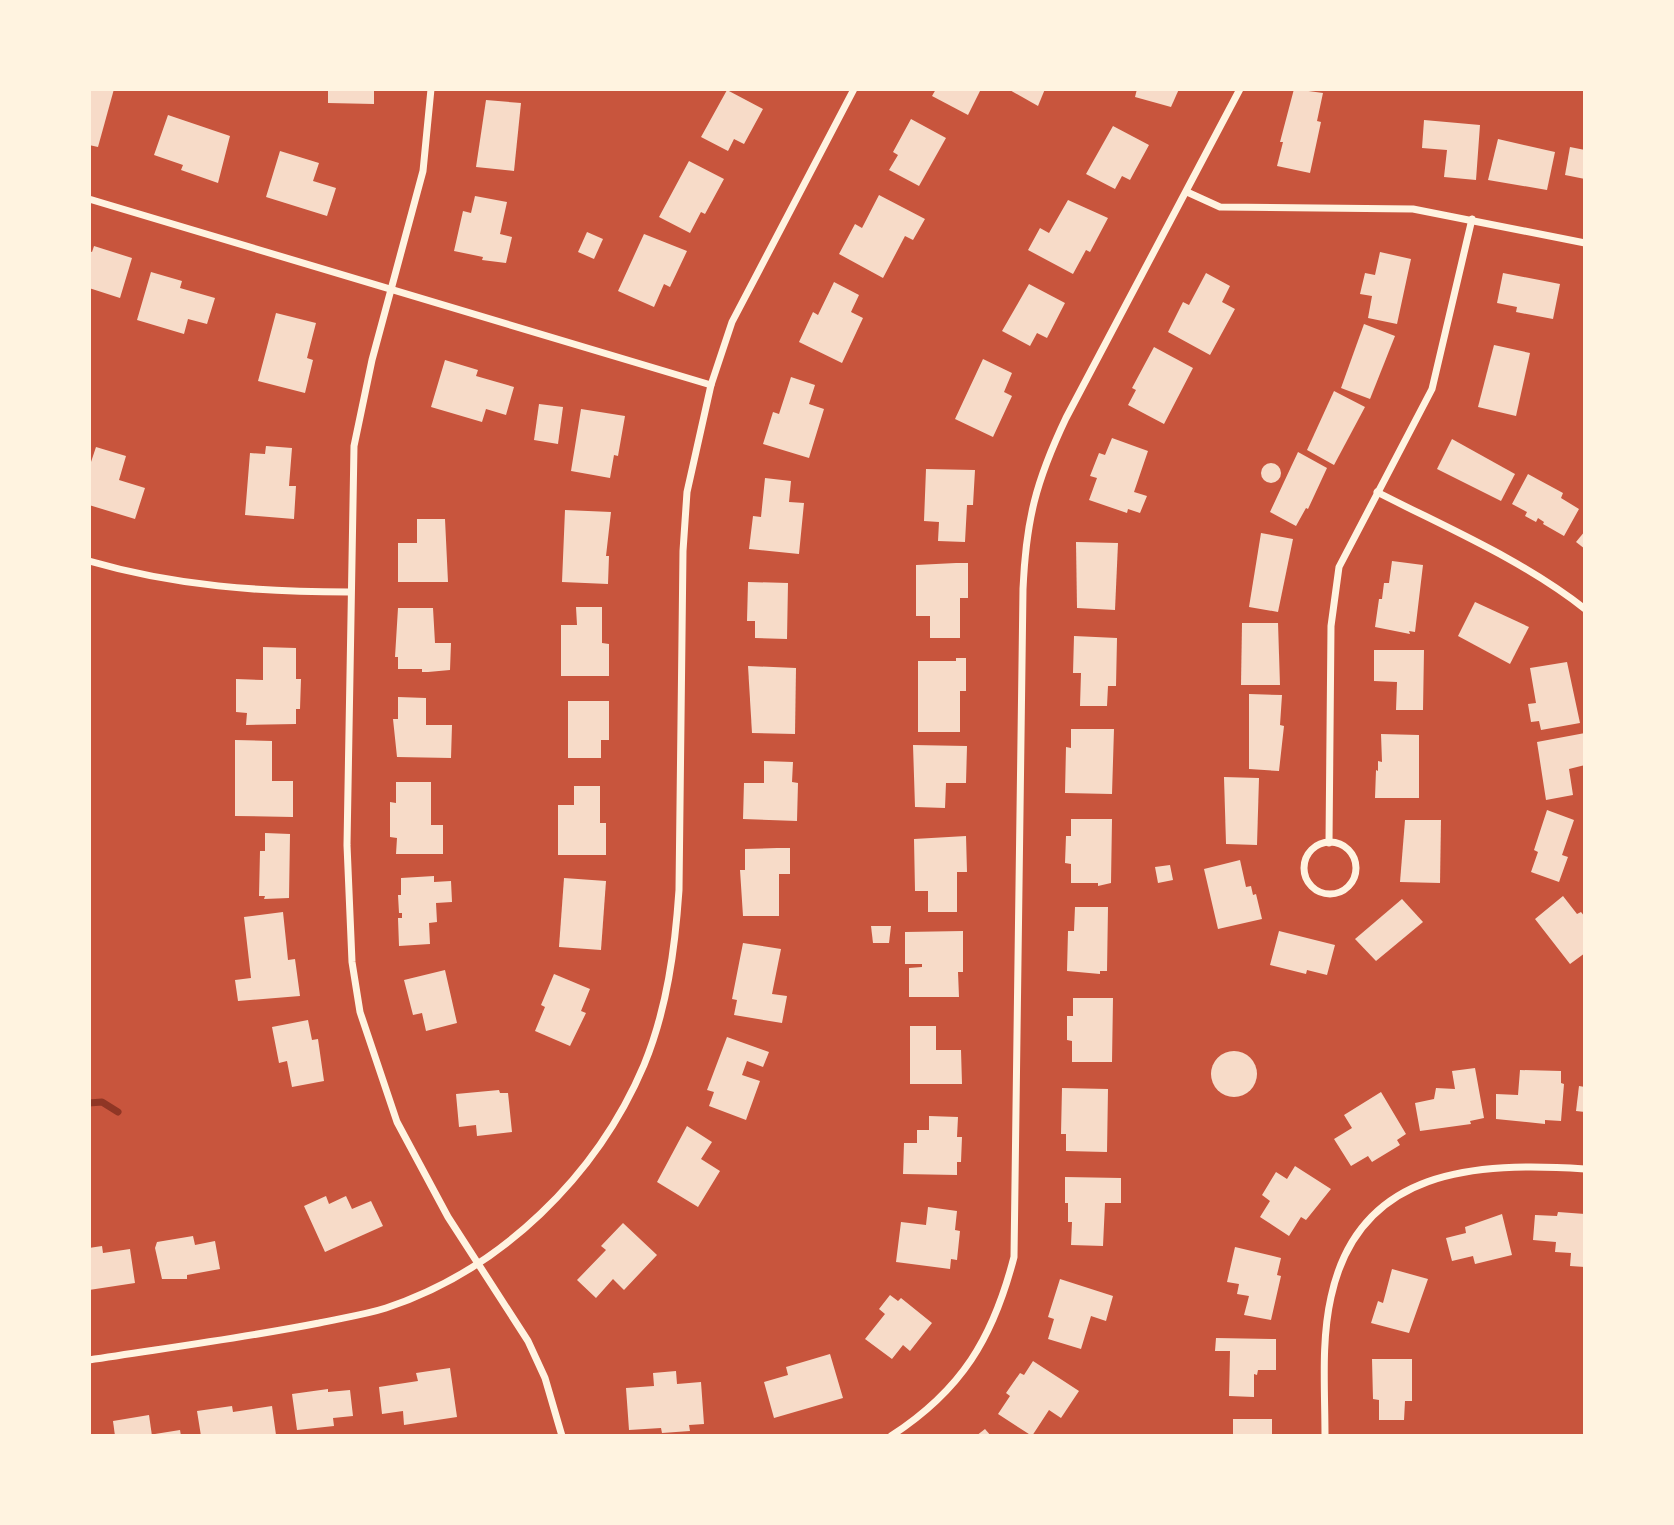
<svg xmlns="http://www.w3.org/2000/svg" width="1674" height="1525" font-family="'Space Grotesk',sans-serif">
  <rect width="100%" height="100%" fill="#c8553d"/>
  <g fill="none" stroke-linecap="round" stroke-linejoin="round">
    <path stroke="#8f3625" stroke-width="7" d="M89,1103L102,1102L118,1112"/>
  </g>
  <g fill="#f7dbc8">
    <path d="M89,89H114L98,147L89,145Z"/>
    <path d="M328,89H374V104L328,103Z"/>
    <path d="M936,89H981L968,115L932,96Z"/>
    <path d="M1008,89H1045L1038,106Z"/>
    <path d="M1137,89H1179L1171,107L1135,97Z"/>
    <path d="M1294,89L1323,93L1317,121L1321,122L1310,173L1277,166L1283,142H1280Z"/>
    <path d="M727,90L763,109L744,144L734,139L728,151L701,137Z"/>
    <path d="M486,100L521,103L514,171L476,167Z"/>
    <path d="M168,115L230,136L218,183L181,170L183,165L154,155Z"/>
    <path d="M911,119L946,138L919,186L889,170L898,155L893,152Z"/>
    <path d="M1424,120L1480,125L1476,180L1444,177L1447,150L1422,148Z"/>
    <path d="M1113,126L1149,145L1130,180L1122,176L1115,189L1086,174Z"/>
    <path d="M1498,139L1555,152L1547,190L1488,180Z"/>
    <path d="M1570,147L1585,150V179L1565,175Z"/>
    <path d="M280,151L319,163L313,181L336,188L327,216L266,197Z"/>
    <path d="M689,161L724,179L705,214L701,212L690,233L659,217Z"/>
    <path d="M879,195L925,219L913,240L905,236L883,278L839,254L855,224L862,228Z"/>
    <path d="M475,196L507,202L500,234L512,237L506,263L482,260L483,257L454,251L463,211L471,213Z"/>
    <path d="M1068,200L1108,218L1090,252L1086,250L1073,274L1028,250L1040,228L1049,233Z"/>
    <path d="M587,232L603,239L594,259L578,252Z"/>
    <path d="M644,234L687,251L670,287L664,284L654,307L618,291Z"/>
    <path d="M94,246L132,258L120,298L89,288V251L92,252Z"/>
    <path d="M1380,252L1411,259L1397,324L1368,318L1372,296L1360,294L1365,273L1375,275Z"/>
    <path d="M151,272L182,281L180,288L215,298L207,324L188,319L184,334L137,320Z"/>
    <path d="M1206,273L1230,286L1222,302L1235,309L1210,355L1168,332L1183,302L1189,305Z"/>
    <path d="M1503,273L1560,284L1553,319L1516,312L1517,307L1497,303Z"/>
    <path d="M834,282L859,295L851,312L863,318L842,363L799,342L813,312L818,315Z"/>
    <path d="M1029,284L1065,303L1047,338L1037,333L1030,346L1002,331Z"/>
    <path d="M276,313L316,323L307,358L313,360L305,393L258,381Z"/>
    <path d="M1364,324L1395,336L1370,399L1341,388Z"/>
    <path d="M1494,345L1530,353L1516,416L1478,407Z"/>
    <path d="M1154,347L1193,368L1164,424L1128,405L1136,390L1132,388Z"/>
    <path d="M983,359L1012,373L1004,392L1012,396L993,437L955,419Z"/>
    <path d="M445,360L478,370L476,376L514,387L506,415L486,409L482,422L431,407Z"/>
    <path d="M791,377L815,385L809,404L824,409L809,458L763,444L773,412L779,414Z"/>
    <path d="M1334,391L1365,407L1334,465L1307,450Z"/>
    <path d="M539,404L563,407L558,444L534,440Z"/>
    <path d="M581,409L625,416L618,456L614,455L610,478L571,471Z"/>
    <path d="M1112,438L1148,451L1134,492L1147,496L1140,513L1128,509L1127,513L1089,500L1097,478L1090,476L1099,453L1105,455Z"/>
    <path d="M1452,439L1515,474L1501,501L1437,469Z"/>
    <path d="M266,446L292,448L289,486H296L294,519L245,515L250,453L265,454Z"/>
    <path d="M96,447L126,456L119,480L145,488L135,519L89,505V468Z"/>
    <path d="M1298,452L1327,468L1308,509L1306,508L1296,526L1270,512Z"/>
    <circle cx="1271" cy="473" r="10"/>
    <path d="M926,469L975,470L973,505H967L965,542L938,541L939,522L924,521Z"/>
    <path d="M1528,474L1563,493L1561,498L1579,509L1564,536L1543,524L1544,522L1538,518L1536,522L1525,516L1527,512L1512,504Z"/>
    <path d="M765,478L791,481L789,502L804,503L799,554L749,549L753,516L761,517Z"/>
    <path d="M565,510L611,512L606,556H609L608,584L562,582Z"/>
    <path d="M417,519H445L448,582H398V543H417Z"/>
    <path d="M1585,531V549L1576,542Z"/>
    <path d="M1261,533L1293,539L1278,612L1249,607Z"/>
    <path d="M1076,542L1118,543L1115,610L1077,608Z"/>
    <path d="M1392,561L1423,565L1415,632L1409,631L1410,634L1375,627L1379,599H1382L1384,583H1389Z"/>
    <path d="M956,563H968V598H960V638H930V616H916V565Z"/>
    <path d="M748,582L788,583L787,639L755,638V621H747Z"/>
    <path d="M1475,602L1529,627L1510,664L1458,636Z"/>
    <path d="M576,607H602V643L609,644V676H561V625H577Z"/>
    <path d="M398,608H433L435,643H451L450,670L428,672H422V669H398V657H395Z"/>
    <path d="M1242,623H1278L1280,685H1241Z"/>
    <path d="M1074,636L1117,638L1116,686H1108L1107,706H1080L1081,673H1073Z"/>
    <path d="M263,647L296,648V679H301L300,709H296V724L246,725L247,713L236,712V679L263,680Z"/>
    <path d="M1374,650H1424L1423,710H1396L1397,682L1374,681Z"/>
    <path d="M956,658H966V691H960V732H918V661H956Z"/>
    <path d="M1567,662L1580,723L1541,730L1539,721L1531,722L1528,704L1536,703L1530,668Z"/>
    <path d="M748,666L796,668L795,734L752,733Z"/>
    <path d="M1249,694L1282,695L1280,725L1284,726L1279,771L1249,769Z"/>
    <path d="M398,697L426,698V725H452L451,758L397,757L393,719H398Z"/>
    <path d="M568,701H609V740H601V758H568Z"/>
    <path d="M1071,729H1114L1112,794L1065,793L1066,747L1071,748Z"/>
    <path d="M1585,733V765L1569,769L1573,795L1546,800L1537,742Z"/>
    <path d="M1381,734L1419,735V798H1375L1376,770L1378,771V761L1382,762Z"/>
    <path d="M235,740L272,741V781H293V817L235,816Z"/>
    <path d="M913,745L967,746L966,783H946L945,808L915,807Z"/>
    <path d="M764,761L793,762L792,782L798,783L797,821L743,819L744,783H764Z"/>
    <path d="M1224,777L1259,778L1257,845L1226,844Z"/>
    <path d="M396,782H431V825H443V854H396L397,838L390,837V802L396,803Z"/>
    <path d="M574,786H600V823H606V855H558V805H574Z"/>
    <path d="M1547,810L1574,820L1562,855L1568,857L1559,882L1531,872L1538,852L1534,850Z"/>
    <path d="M1071,819H1112L1111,883L1098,886V883H1071V864L1065,863L1066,836H1071Z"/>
    <path d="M1405,820H1441L1440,883L1400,882Z"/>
    <path d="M265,833L290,834L289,898L264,899L265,896H259L260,851H265Z"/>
    <path d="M966,836L967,872H957V912H928V891H915L914,839Z"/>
    <path d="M777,848H790V874H779V916H743L740,870H745V849Z"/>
    <path d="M1240,860L1246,887L1251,886L1253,895L1256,894L1262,919L1218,929L1204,869Z"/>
    <path d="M1170,865L1173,880L1158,883L1155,867Z"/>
    <path d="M434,876V882L451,881L452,902L436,903L437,922L429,923L430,944L399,946L398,918H402V913H399L398,895H401V878Z"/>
    <path d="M564,878L606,881L601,950L559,947Z"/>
    <path d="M1563,896L1577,914L1581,912L1585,917V953L1570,964L1535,919Z"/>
    <path d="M1402,899L1423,922L1376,961L1355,939Z"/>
    <path d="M1075,907H1108L1107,971H1100V974L1067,971L1068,931H1074Z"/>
    <path d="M283,912L288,960L295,959L300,996L238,1001L235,980L251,978L244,917Z"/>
    <path d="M871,926H891L889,943H873Z"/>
    <path d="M963,931V972H958L959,997H909V968L922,967V964H905V932Z"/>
    <path d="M1279,931L1335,945L1327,975L1307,970L1306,974L1270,965Z"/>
    <path d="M743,943L781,949L772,994L787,996L782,1023L734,1015L737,1000L732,999Z"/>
    <path d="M445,970L457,1023L426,1031L422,1013L413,1015L404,980Z"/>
    <path d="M554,974L590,989L581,1011L586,1013L570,1046L535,1031L545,1007L541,1005Z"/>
    <path d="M1073,998H1113L1112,1062H1072V1041L1067,1040V1016H1073Z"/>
    <path d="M308,1020L312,1040L318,1039L324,1081L292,1087L287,1061L279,1063L272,1027Z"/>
    <path d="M910,1026H936V1050H961L962,1084H910Z"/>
    <path d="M727,1037L769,1052L763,1067L747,1061L742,1075L760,1081L746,1120L709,1106L714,1092L707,1090Z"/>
    <circle cx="1234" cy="1074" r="23"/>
    <path d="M1475,1068L1484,1118L1470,1121L1471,1124L1420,1131L1415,1103L1434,1099L1436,1088L1455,1089L1452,1071Z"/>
    <path d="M1520,1070L1561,1071V1083L1564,1084L1561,1121L1545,1120V1124L1496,1119V1094L1518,1095Z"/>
    <path d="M1579,1086L1585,1087V1112L1576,1111Z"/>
    <path d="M1062,1088L1108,1089L1107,1152L1066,1151V1134H1061Z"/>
    <path d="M499,1090L500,1093H508L512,1132L477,1136L476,1125L459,1127L456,1094Z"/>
    <path d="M1381,1092L1406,1134L1397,1140L1400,1145L1372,1162L1368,1156L1351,1166L1334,1139L1352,1128L1344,1115Z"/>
    <path d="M929,1116L958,1117L957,1137H962L961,1162H957V1175L903,1174L904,1143H917V1130H929Z"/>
    <path d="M687,1126L712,1142L701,1159L720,1171L698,1207L657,1182Z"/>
    <path d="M1295,1166L1331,1189L1306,1220L1301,1217L1289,1236L1260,1217L1270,1201L1262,1195L1276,1172L1287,1179Z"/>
    <path d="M1065,1177L1121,1178V1203H1105L1103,1246L1071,1245L1072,1222H1068V1203H1065Z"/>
    <path d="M326,1196L329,1204L346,1196L352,1209L371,1201L383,1226L325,1252L304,1206Z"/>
    <path d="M928,1207L957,1211L955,1230L960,1231L957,1260L951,1259L950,1269L896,1262L901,1222L926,1225Z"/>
    <path d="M1558,1212L1585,1214V1267L1570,1266L1571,1253L1555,1252L1556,1242L1533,1240L1535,1215L1557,1216Z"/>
    <path d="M1502,1214L1512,1255L1475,1264L1473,1256L1452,1261L1446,1238L1466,1233L1465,1227Z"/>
    <path d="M623,1223L657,1255L624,1290L613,1279L596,1298L577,1280L606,1250L601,1246Z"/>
    <path d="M193,1236L195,1245L215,1241L220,1269L187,1275V1279H162L155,1248L157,1242Z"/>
    <path d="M102,1246L103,1253L130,1249L135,1283L89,1290V1248Z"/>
    <path d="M1235,1247L1281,1258L1277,1275L1281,1276L1271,1320L1244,1315L1249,1296L1237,1294L1239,1284L1227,1282Z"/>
    <path d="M1392,1269L1428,1279L1409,1333L1371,1323L1378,1301L1383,1303Z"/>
    <path d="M1060,1279L1113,1296L1106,1321L1091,1316L1081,1349L1048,1339L1054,1319L1048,1317Z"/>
    <path d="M890,1295L898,1301L901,1298L932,1323L910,1351L903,1345L892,1359L865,1339L885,1314L879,1309Z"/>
    <path d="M1216,1338L1276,1339V1370H1258L1257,1375L1254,1374V1397L1229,1396L1230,1351H1215Z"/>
    <path d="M830,1354L843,1398L774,1418L764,1382L788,1375L786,1367Z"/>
    <path d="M1372,1359H1412V1401H1405L1404,1420H1379V1400L1373,1399Z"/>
    <path d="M1033,1361L1079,1391L1061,1418L1049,1410L1032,1436L998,1414L1010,1396L1006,1393L1020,1373L1024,1375Z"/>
    <path d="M450,1368L457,1417L404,1425L403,1411L382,1414L379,1387L418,1381L416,1373Z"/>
    <path d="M676,1371L677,1384L701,1382L704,1424L689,1425L690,1431L662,1433L661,1428L629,1430L626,1388L654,1386L653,1373Z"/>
    <path d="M328,1389V1392L350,1390L353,1416L333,1418L334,1426L297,1430L292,1394Z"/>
    <path d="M232,1406L233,1412L272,1406L276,1435L201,1436L197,1411Z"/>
    <path d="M149,1415L152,1436H115L113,1421Z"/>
    <rect x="1233" y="1419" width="39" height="17"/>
    <path d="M985,1429L991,1436H976Z"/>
    <path d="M180,1430L181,1436H155V1434Z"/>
  </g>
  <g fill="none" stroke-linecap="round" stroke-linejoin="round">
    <g stroke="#fff3e0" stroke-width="7">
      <path d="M431,89L423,171L372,360L354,446L347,845L352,962L360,1012L397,1122L448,1217L528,1341L545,1378L562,1436"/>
      <path d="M1187,192L1220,207L1413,209L1585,243"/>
      <path d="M89,199L711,385"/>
      <path d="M1377,492C1447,528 1523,560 1585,609"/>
      <path d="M89,561C175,586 261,592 349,592"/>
      <circle cx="1330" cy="868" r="26"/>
      <path d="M1329,843L1331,626L1339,567L1432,389L1472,219"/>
      <path d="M89,1360C166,1348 243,1338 319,1323C341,1318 364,1315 386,1308C501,1270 597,1176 644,1065C667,1009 675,949 679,890L683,551L687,492L711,385L732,322L854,89"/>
      <path d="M891,1436C962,1390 993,1338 1014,1257L1023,589C1026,520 1036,481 1066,418L1240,89"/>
      <path d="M1325,1436C1325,1390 1321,1341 1331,1297C1359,1167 1477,1162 1585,1169"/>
    </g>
  </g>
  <rect width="1674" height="1525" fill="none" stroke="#fff3e0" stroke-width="182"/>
</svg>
